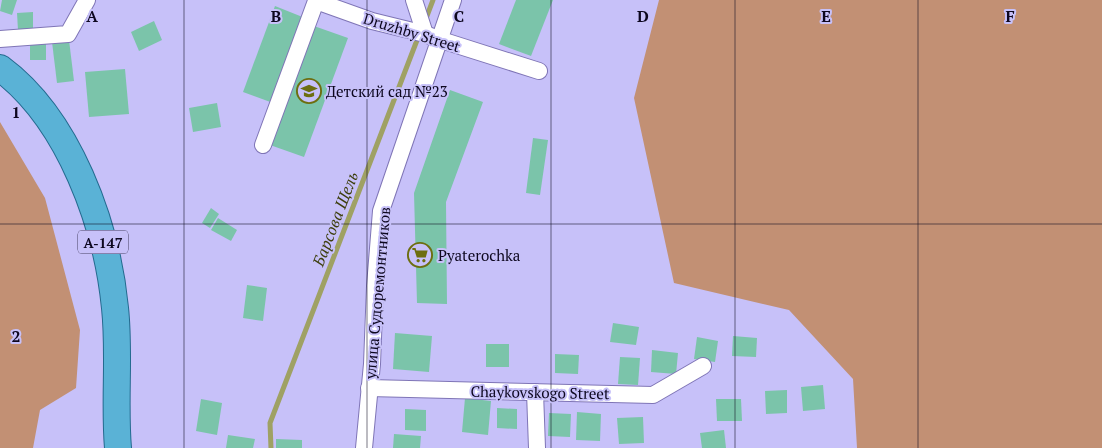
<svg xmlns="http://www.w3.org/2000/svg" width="1102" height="448" font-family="'PT Serif',serif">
  <rect width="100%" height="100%" fill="#c7c1f9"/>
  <g fill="#c29074">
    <path d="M659,0H1102V448H857L853,379L789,310L674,283L634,98Z"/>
    <path d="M0,122L45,198L80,330L76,388L40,410L33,448H0Z"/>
  </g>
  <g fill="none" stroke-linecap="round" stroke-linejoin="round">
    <g stroke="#9fa164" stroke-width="5">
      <path d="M425,21L433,0"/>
      <path d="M271,448L270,423L419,35"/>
    </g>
  </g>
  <g fill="#7bc4aa">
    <path d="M2,0H17L12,15L0,11Z"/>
    <path d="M516,0H553L531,56L499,44Z"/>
    <path d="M275,6L305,18L273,103L243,92Z"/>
    <path d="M33,12V30H18L17,13Z"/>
    <path d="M154,21L162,40L139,51L131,32Z"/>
    <path d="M314,26L348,38L304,157L270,145Z"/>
    <path d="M69,40L74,81L57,83L52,42Z"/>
    <rect x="30" y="42" width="16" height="18"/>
    <path d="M125,69L129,114L89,117L85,72Z"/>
    <path d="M450,90L483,102L446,202L447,304L417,303L414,193Z"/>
    <path d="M217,103L221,127L193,132L189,108Z"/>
    <path d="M533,138L548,140L540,195L526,193Z"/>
    <path d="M211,208L219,214L210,228L202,223Z"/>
    <path d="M218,218L237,230L231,241L211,230Z"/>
    <path d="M247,285L267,288L263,321L243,318Z"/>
    <path d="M613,323L639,327L636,345L610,342Z"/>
    <path d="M395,333L432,336L429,372L393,369Z"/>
    <path d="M733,336L757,338L756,357L732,356Z"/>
    <path d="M697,337L718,341L715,362L694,359Z"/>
    <rect x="486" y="344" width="23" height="23"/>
    <path d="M652,350L678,353L676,374L651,372Z"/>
    <path d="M555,354L579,355L578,374L555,373Z"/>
    <path d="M620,357L640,358L638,385L618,384Z"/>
    <path d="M823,385L825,409L803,411L801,387Z"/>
    <path d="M787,390V413L766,414L765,391Z"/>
    <path d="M465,398L491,401L488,435L462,432Z"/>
    <path d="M201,399L222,403L217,435L196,431Z"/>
    <path d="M716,399H741L742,421H717Z"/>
    <path d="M497,408L517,409V429L497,428Z"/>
    <path d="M405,409L426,410V431L405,430Z"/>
    <path d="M577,412L601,414L600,441L576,440Z"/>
    <path d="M549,413L571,414L570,437L548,436Z"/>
    <path d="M643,417L644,443L619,444L617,418Z"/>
    <path d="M724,430L726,448H702L700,433Z"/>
    <path d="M394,434L421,436L420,448H393Z"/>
    <path d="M228,435L255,439L253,448H226Z"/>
    <path d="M276,439L302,440V448H276Z"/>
  </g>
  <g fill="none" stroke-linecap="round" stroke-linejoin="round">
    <defs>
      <g id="minor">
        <path d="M414,0L425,34"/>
        <path d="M0,39L68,34L87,0"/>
        <path d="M263,145L316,1L372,21L425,34L441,40L539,71"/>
        <path d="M369,388L653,395L703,366"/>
        <path d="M535,392L537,448"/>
        <path d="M364,448L372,364L375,286L381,211L453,0"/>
      </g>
      <path id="trunk" d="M0,68C69,119 107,225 115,308C120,354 114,402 118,448"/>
    </defs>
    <use href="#minor" stroke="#7f75b6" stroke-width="18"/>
    <use href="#trunk" stroke="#246a8f" stroke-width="28"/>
    <use href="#minor" stroke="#fff" stroke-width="16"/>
    <use href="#trunk" stroke="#5ab2d6" stroke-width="26"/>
  </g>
  <path fill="none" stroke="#0d071f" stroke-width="1" stroke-opacity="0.55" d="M184,0V448M367,0V448M551,0V448M735,0V448M918,0V448M0,224H1102"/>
  <defs>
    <symbol id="school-ring" viewBox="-11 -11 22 22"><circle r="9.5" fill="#c7c1f9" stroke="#6d6e10" stroke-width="1.5"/><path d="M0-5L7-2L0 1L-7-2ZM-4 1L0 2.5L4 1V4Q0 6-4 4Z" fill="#6d6e10"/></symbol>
    <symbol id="supermarket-ring" viewBox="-11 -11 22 22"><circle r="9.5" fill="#c7c1f9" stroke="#6d6e10" stroke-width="1.5"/><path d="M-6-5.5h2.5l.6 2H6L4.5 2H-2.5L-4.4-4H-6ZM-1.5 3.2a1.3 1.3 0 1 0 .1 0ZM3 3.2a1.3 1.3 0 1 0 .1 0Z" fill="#6d6e10"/></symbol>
  </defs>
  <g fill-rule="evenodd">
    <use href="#school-ring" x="295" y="77" width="28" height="28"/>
    <use href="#supermarket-ring" x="406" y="241" width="28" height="28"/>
  </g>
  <g text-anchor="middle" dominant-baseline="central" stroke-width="4" stroke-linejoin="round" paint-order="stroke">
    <rect fill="#c7c1f9" stroke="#453f60" stroke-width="1" x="78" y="230.5" width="50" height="23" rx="4"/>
    <g font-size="14" font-weight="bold" fill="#0d071f">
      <text x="103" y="242">А-147</text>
    </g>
    <g font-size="15" fill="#0d071f" stroke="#c7c1f9">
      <text transform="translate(412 32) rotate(17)">Druzhby Street</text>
      <text transform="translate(377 293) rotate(-85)">улица Судоремонтников</text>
      <text transform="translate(540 392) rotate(1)">Chaykovskogo Street</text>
    </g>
    <g font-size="15" fill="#0d071f" stroke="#c7c1f9" text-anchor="start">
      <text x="326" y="91">Детский сад №23</text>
      <text x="438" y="255">Pyaterochka</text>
    </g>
    <g font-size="16" font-style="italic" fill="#3e3f0e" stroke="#c7c1f9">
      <text transform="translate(335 219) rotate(-69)">Барсова Щель</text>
    </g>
  </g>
  <g font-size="16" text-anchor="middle" font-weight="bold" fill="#0d071f" stroke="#c7c1f9" stroke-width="4" stroke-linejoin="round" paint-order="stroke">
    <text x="92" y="22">A</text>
    <text x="276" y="22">B</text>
    <text x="459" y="22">C</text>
    <text x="643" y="22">D</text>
    <text x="826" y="22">E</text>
    <text x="1010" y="22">F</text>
    <text x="16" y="118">1</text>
    <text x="16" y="342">2</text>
  </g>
</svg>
